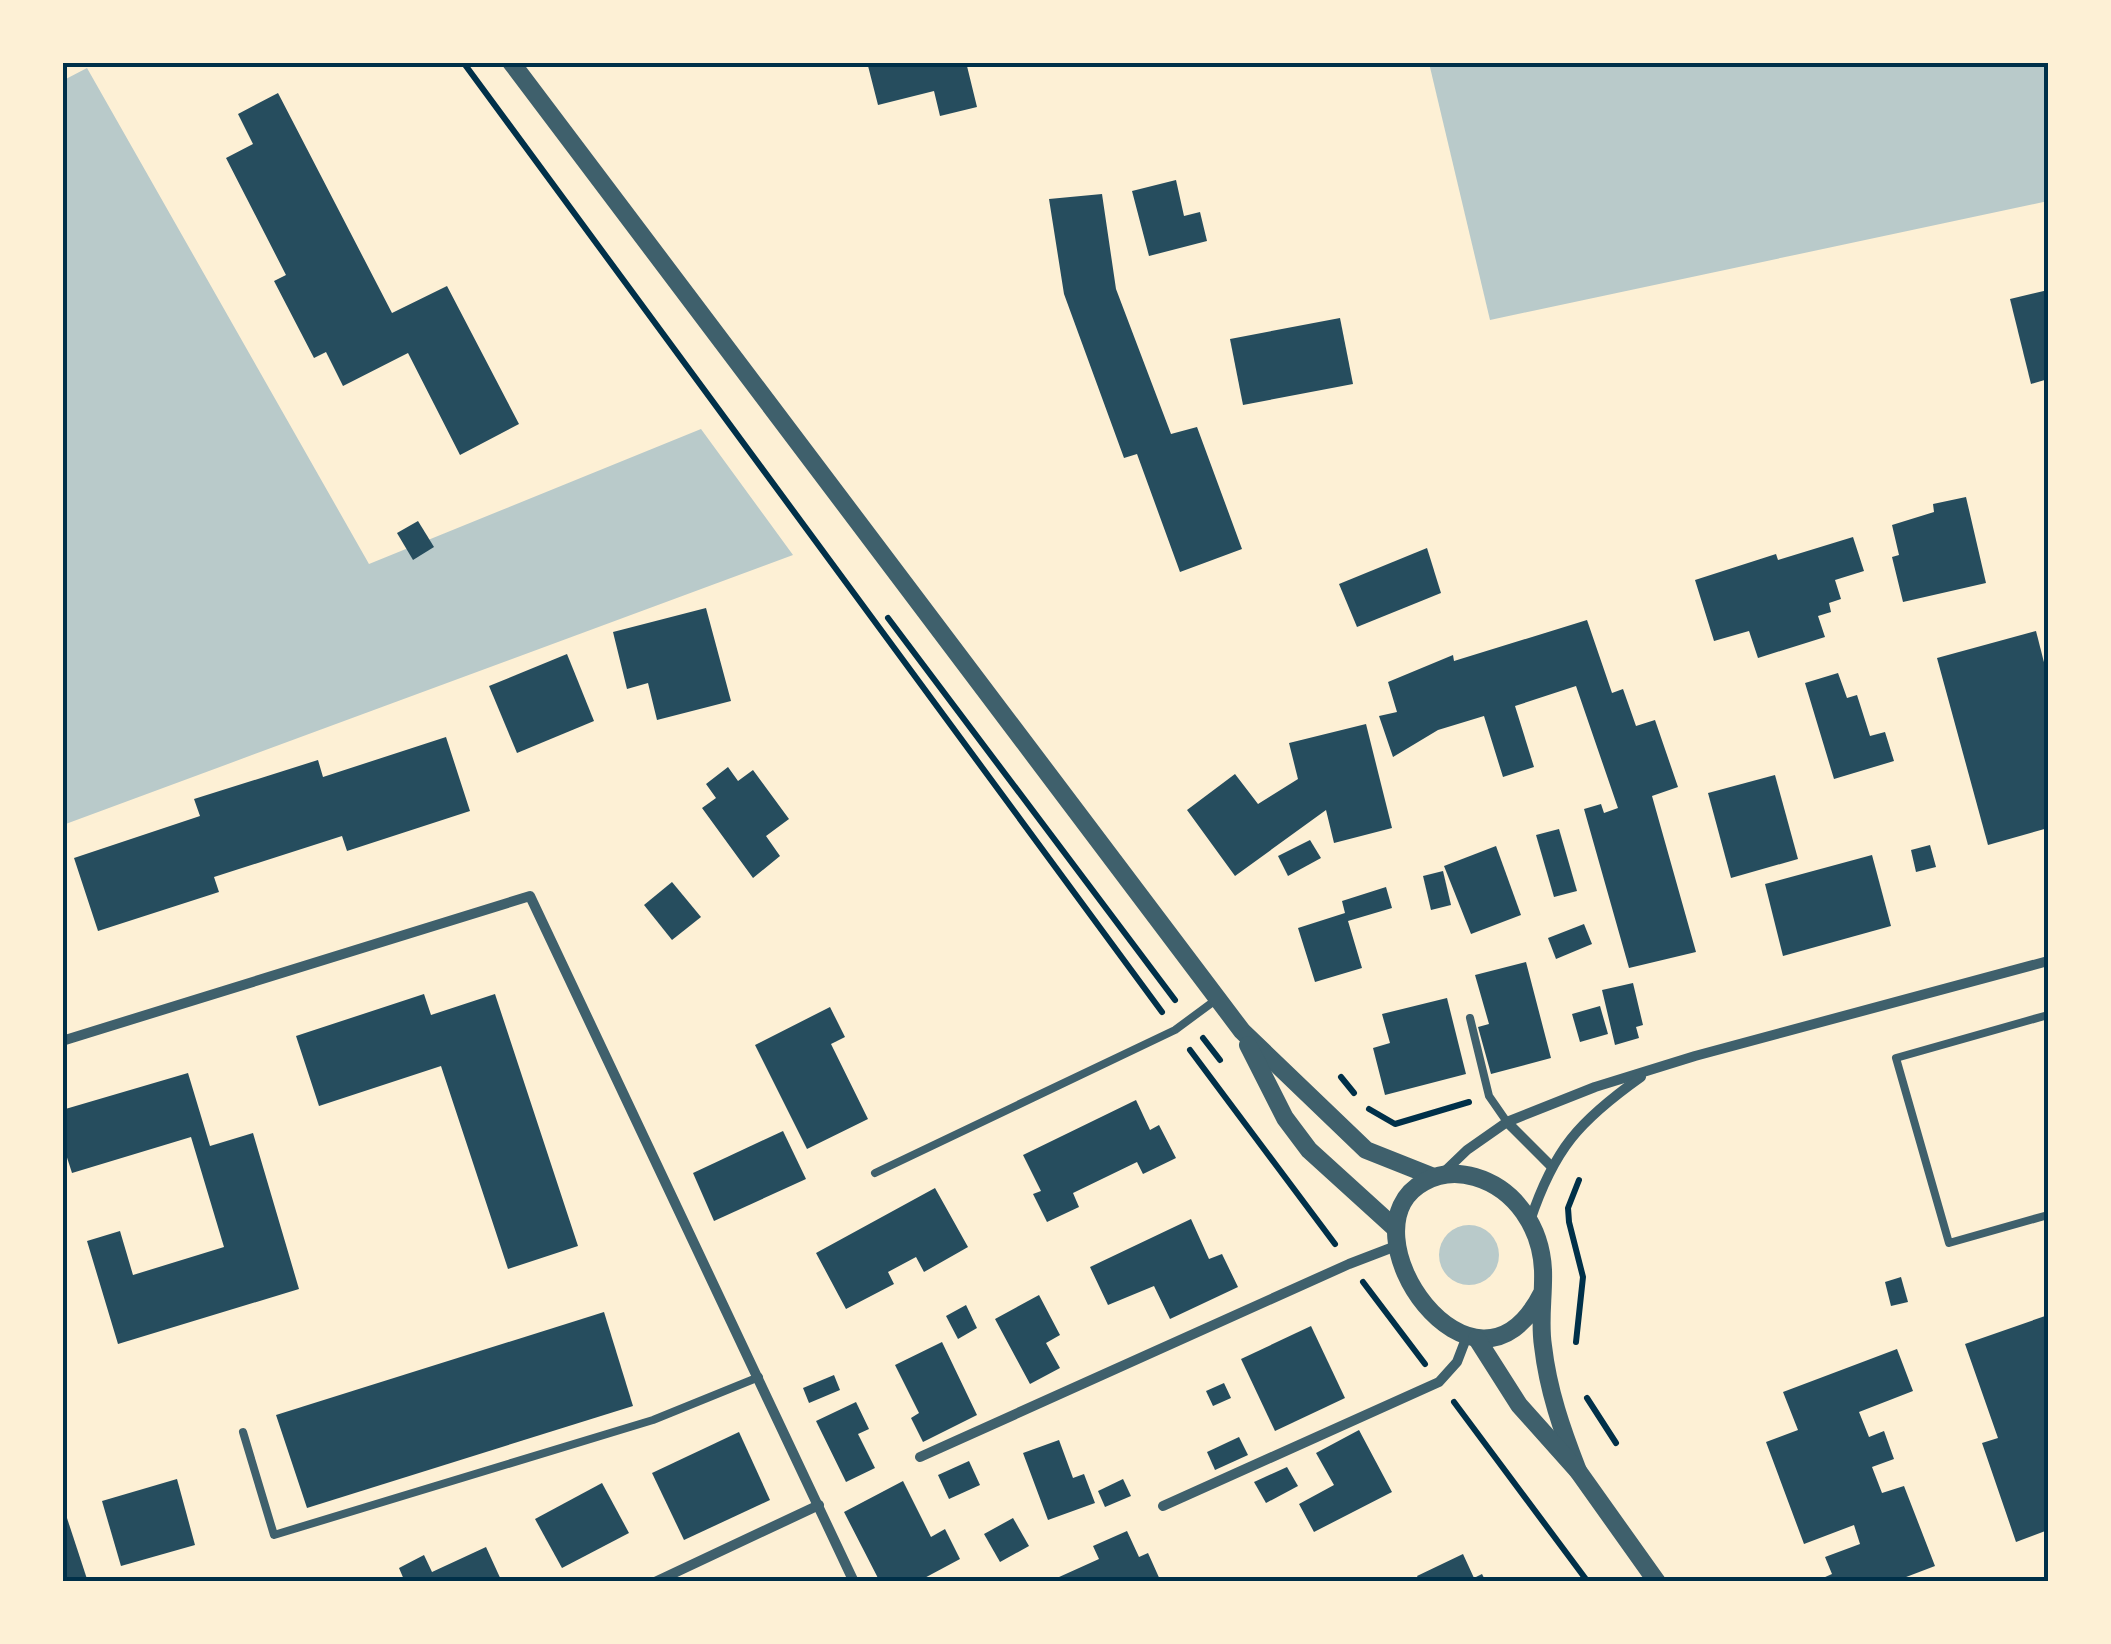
<svg xmlns="http://www.w3.org/2000/svg" width="2111" height="1644" font-family="'Playfair Display',serif">
  <rect width="100%" height="100%" fill="#fdf0d5"/>
  <g fill="#b9caca">
    <path d="M1429,63H2048V201L1490,320Z"/>
    <path d="M87,68L369,564L701,429L793,555L63,825L62,81Z"/>
    <circle cx="1469" cy="1255" r="30"/>
  </g>
  <g fill="#264d5e">
    <path d="M867,62H966L977,107L940,116L934,91L878,105Z"/>
    <path d="M278,93L392,313L447,286L519,424L460,455L408,353L343,386L326,352L314,358L274,281L286,275L226,158L253,144L238,114Z"/>
    <path d="M1176,180L1184,216L1200,212L1207,241L1149,256L1132,191Z"/>
    <path d="M1102,194L1116,289L1171,434L1197,427L1242,549L1180,572L1137,454L1124,458L1064,294L1049,199Z"/>
    <path d="M2048,290V379L2031,384L2010,299Z"/>
    <path d="M1340,318L1353,384L1243,405L1230,339Z"/>
    <path d="M1966,497L1986,583L1903,602L1892,557L1899,555L1892,525L1934,512L1933,504Z"/>
    <path d="M418,521L434,547L413,560L397,533Z"/>
    <path d="M1853,537L1864,571L1835,580L1841,599L1829,603L1831,612L1818,616L1825,637L1758,658L1749,631L1714,641L1695,580L1776,554L1778,560Z"/>
    <path d="M1427,548L1441,593L1357,627L1339,584Z"/>
    <path d="M706,608L731,701L657,720L648,683L627,689L613,632Z"/>
    <path d="M1587,620L1612,693L1623,689L1636,726L1655,720L1678,787L1652,796L1696,952L1629,968L1584,809L1601,804L1604,813L1618,808L1576,686L1515,706L1534,767L1503,777L1484,716L1438,730L1393,757L1379,716L1397,712L1388,682L1453,655L1454,661Z"/>
    <path d="M2036,631L2048,678V828L1988,845L1937,658Z"/>
    <path d="M567,654L594,721L517,753L489,686Z"/>
    <path d="M1838,673L1847,698L1857,695L1870,736L1885,732L1894,761L1834,779L1805,683Z"/>
    <path d="M1366,724L1392,828L1334,843L1326,810L1235,876L1187,810L1235,774L1258,804L1298,779L1289,743Z"/>
    <path d="M446,737L470,811L347,851L342,836L214,877L219,892L98,931L74,858L200,816L194,799L318,760L323,777Z"/>
    <path d="M728,767L738,781L753,770L789,819L766,836L780,856L753,878L702,808L716,798L706,784Z"/>
    <path d="M1775,775L1798,859L1731,878L1708,793Z"/>
    <path d="M1559,829L1577,891L1554,897L1536,835Z"/>
    <path d="M1310,840L1321,858L1288,876L1278,856Z"/>
    <path d="M1930,845L1936,867L1916,872L1911,850Z"/>
    <path d="M1496,846L1521,915L1471,934L1444,866Z"/>
    <path d="M1872,855L1891,926L1783,956L1765,884Z"/>
    <path d="M1443,871L1451,905L1431,910L1423,876Z"/>
    <path d="M672,882L701,917L672,940L644,905Z"/>
    <path d="M1386,887L1392,908L1348,921L1362,968L1315,982L1298,928L1345,913L1342,901Z"/>
    <path d="M1584,924L1592,944L1556,959L1548,938Z"/>
    <path d="M1526,962L1551,1058L1491,1074L1478,1027L1489,1024L1475,975Z"/>
    <path d="M1633,983L1643,1025L1636,1027L1639,1038L1615,1045L1602,990Z"/>
    <path d="M424,994L431,1015L495,994L578,1246L508,1269L441,1066L319,1106L296,1036Z"/>
    <path d="M1447,998L1466,1074L1385,1095L1373,1048L1390,1043L1382,1014Z"/>
    <path d="M1600,1006L1608,1034L1580,1042L1572,1014Z"/>
    <path d="M830,1007L845,1037L831,1044L868,1119L807,1149L755,1045Z"/>
    <path d="M188,1073L210,1146L253,1133L299,1289L118,1344L87,1241L120,1231L133,1275L224,1247L191,1137L72,1173L62,1142V1110Z"/>
    <path d="M1136,1100L1150,1130L1159,1125L1176,1158L1143,1174L1137,1162L1073,1193L1079,1207L1047,1222L1033,1194L1041,1191L1023,1155Z"/>
    <path d="M783,1131L806,1179L714,1221L693,1173Z"/>
    <path d="M935,1188L968,1247L924,1272L916,1257L888,1272L894,1284L846,1309L816,1253Z"/>
    <path d="M1191,1219L1209,1259L1222,1254L1238,1287L1170,1319L1154,1286L1108,1305L1090,1267Z"/>
    <path d="M1901,1277L1908,1302L1891,1306L1885,1282Z"/>
    <path d="M1039,1295L1060,1335L1046,1343L1060,1368L1030,1384L995,1319Z"/>
    <path d="M966,1305L977,1328L958,1339L946,1316Z"/>
    <path d="M604,1312L633,1406L307,1508L276,1415Z"/>
    <path d="M2048,1315V1530L2016,1542L1982,1443L1998,1438L1965,1344Z"/>
    <path d="M1311,1326L1345,1398L1275,1431L1241,1359Z"/>
    <path d="M942,1342L977,1415L923,1442L911,1418L919,1413L895,1365Z"/>
    <path d="M1897,1349L1913,1391L1859,1412L1869,1437L1884,1431L1894,1459L1872,1467L1882,1493L1904,1486L1935,1566L1893,1582H1814L1832,1574L1825,1557L1860,1544L1854,1525L1804,1544L1766,1442L1798,1430L1783,1392Z"/>
    <path d="M834,1375L840,1390L809,1403L803,1388Z"/>
    <path d="M1224,1383L1231,1398L1213,1406L1206,1391Z"/>
    <path d="M856,1402L869,1429L858,1434L875,1468L846,1482L816,1421Z"/>
    <path d="M1359,1430L1392,1492L1314,1532L1299,1504L1334,1485L1316,1453Z"/>
    <path d="M739,1432L770,1500L684,1540L652,1473Z"/>
    <path d="M1239,1437L1248,1455L1215,1470L1207,1452Z"/>
    <path d="M1059,1440L1073,1478L1084,1474L1095,1503L1048,1520L1023,1453Z"/>
    <path d="M969,1461L980,1485L949,1499L938,1475Z"/>
    <path d="M1287,1467L1298,1486L1266,1503L1254,1482Z"/>
    <path d="M177,1479L195,1545L121,1566L102,1501Z"/>
    <path d="M1123,1479L1131,1496L1105,1507L1098,1491Z"/>
    <path d="M903,1481L931,1537L945,1529L960,1559L917,1582H880L844,1512Z"/>
    <path d="M602,1483L629,1533L562,1568L535,1519Z"/>
    <path d="M66,1515L88,1582H62V1516Z"/>
    <path d="M1013,1518L1029,1546L1000,1562L984,1534Z"/>
    <path d="M1127,1531L1139,1557L1148,1553L1161,1582H1048L1099,1559L1093,1546Z"/>
    <path d="M486,1547L502,1582H405L399,1568L424,1555L432,1572Z"/>
    <path d="M1463,1554L1474,1578L1482,1574L1486,1582H1420L1417,1576Z"/>
  </g>
  <g fill="none" stroke-linecap="round" stroke-linejoin="round">
    <g stroke="#003049" stroke-width="6">
      <path d="M463,62L1162,1012"/>
      <path d="M888,618L1175,1000"/>
      <path d="M1203,1038L1220,1060"/>
      <path d="M1190,1050L1335,1244"/>
      <path d="M1341,1077L1354,1093"/>
      <path d="M1369,1109L1395,1124L1469,1102"/>
      <path d="M1363,1282L1425,1364"/>
      <path d="M1576,1342L1583,1277L1569,1222L1568,1208L1579,1180"/>
      <path d="M1587,1398L1616,1443"/>
      <path d="M1454,1402L1588,1582"/>
    </g>
    <g stroke="#3f606c" stroke-width="8">
      <path d="M2048,1015L1896,1058L1949,1243L2048,1215"/>
      <path d="M1470,1018L1489,1096L1507,1122"/>
      <path d="M875,1173L1175,1030L1217,999"/>
      <path d="M243,1432L274,1535L653,1420L759,1377"/>
    </g>
    <g stroke="#3f606c" stroke-width="10">
      <path d="M62,1041L530,896L854,1582"/>
      <path d="M1507,1122L1551,1166"/>
      <path d="M1442,1174L1467,1150L1507,1122L1595,1087L1695,1056L2048,961"/>
      <path d="M1530,1221C1554,1149 1579,1121 1641,1077"/>
      <path d="M920,1457L1349,1264L1396,1246"/>
      <path d="M1163,1506L1439,1382L1457,1362L1467,1336"/>
      <path d="M655,1582L819,1505"/>
    </g>
    <g stroke="#3f606c" stroke-width="18">
      <path d="M511,62L1242,1031L1366,1150L1434,1177"/>
      <path d="M1248,1045L1285,1118L1309,1150L1396,1229"/>
      <path d="M1542,1293C1475,1426 1337,1229 1424,1182C1440,1173 1458,1172 1475,1177C1516,1189 1541,1228 1543,1270C1544,1295 1539,1321 1543,1346C1548,1390 1562,1430 1578,1471"/>
      <path d="M1477,1339L1519,1405L1578,1471L1657,1582"/>
    </g>
  </g>
  <rect width="2111" height="1644" fill="none" stroke="#fdf0d5" stroke-width="130"/>
  <rect x="65" y="65" width="1981" height="1514" fill="none" stroke="#003049" stroke-width="4"/>
</svg>
